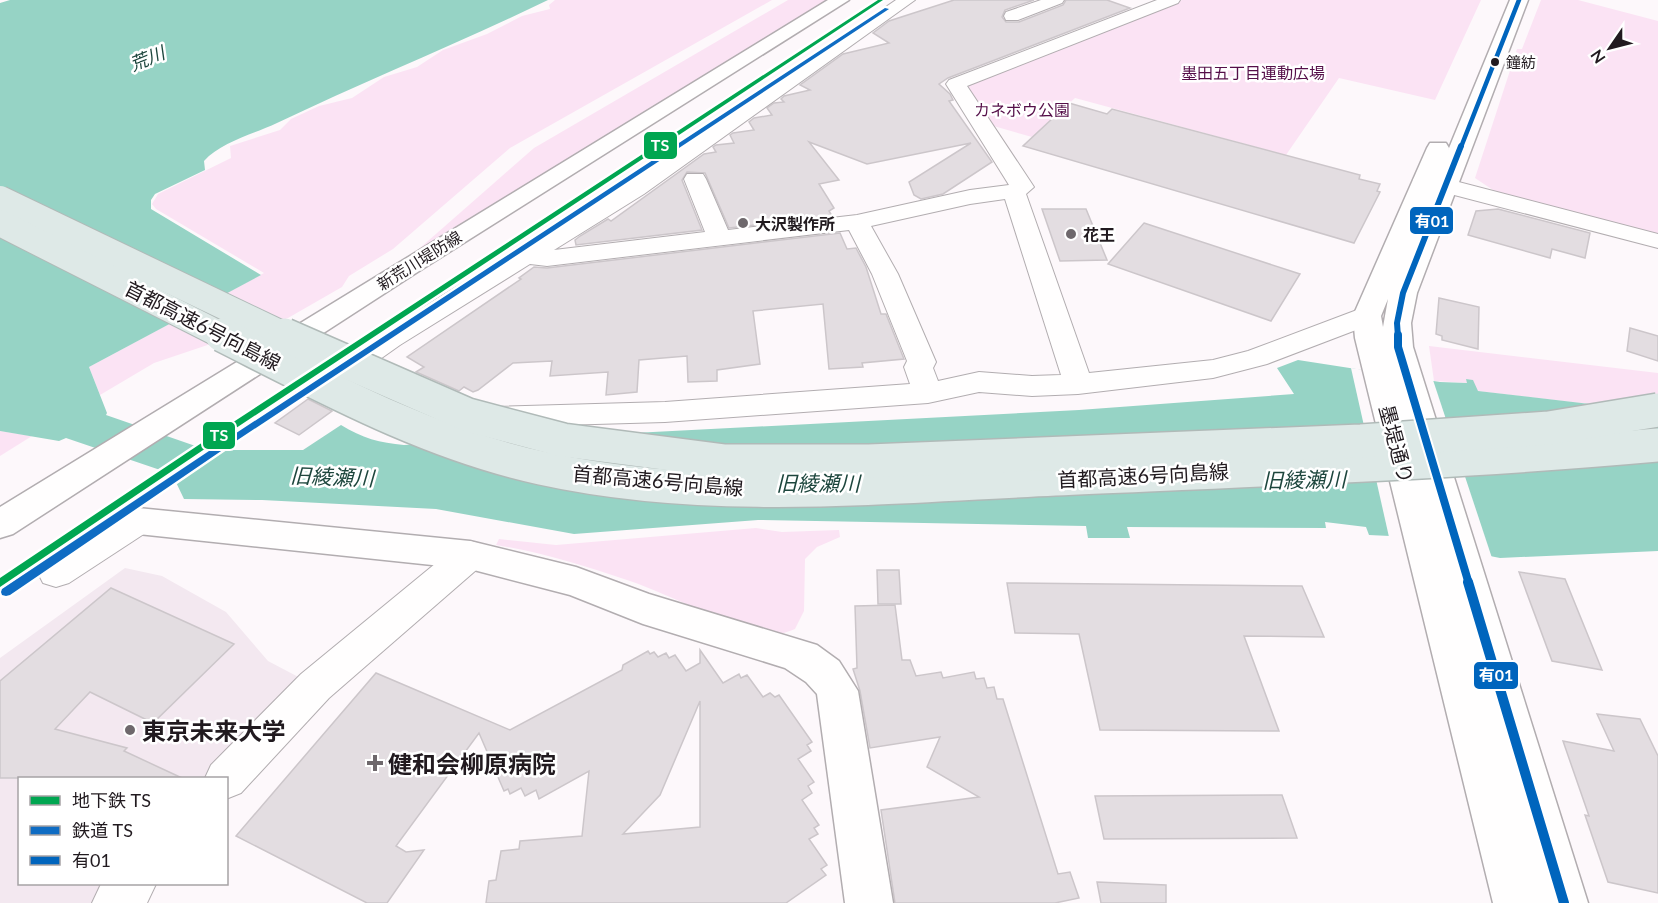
<svg xmlns="http://www.w3.org/2000/svg" width="1658" height="903" font-family="Lato,'Noto Sans JP',sans-serif">
  <rect width="100%" height="100%" fill="#fdf8fb"/>
  <path fill="#f3e8f0" d="M125,568L162,576L226,612L268,661L306,681L215,778H20V884H117L99,903H0V658Z"/>
  <g fill="#fbe3f4">
    <path d="M555,0H772L510,148L393,249L349,276L342,287L288,318L154,363L100,395L89,367L264,273L156,209L152,204L158,194L231,158L230,146L280,130L291,119L319,106L352,98L384,77L417,67L443,50L487,34L522,16L550,9L549,5Z"/>
    <path d="M788,0H829L412,255L534,148Z"/>
    <path d="M1182,0H1481L1435,100L1339,78L1286,155L1075,98L1032,137L990,125L963,86Z"/>
    <path d="M1541,0H1578L1658,21V234L1496,192L1475,178L1517,49H1522Z"/>
    <path d="M1429,346L1658,373V412L1477,391L1472,380L1466,379L1468,383L1434,381Z"/>
    <path d="M0,431L32,436L0,456Z"/>
    <path d="M756,528L782,532L839,530L840,537L817,547L805,559L804,611L795,629C789,631 783,634 777,634C728,627 676,597 630,581C586,566 541,552 496,545L499,539L556,545Z"/>
  </g>
  <path fill="#96d3c5" d="M10,0H548C459,43 367,80 277,123C254,134 221,142 204,161L205,170L155,194L151,200V209L261,275L89,367L107,413L106,415L207,450H303L341,425C362,438 380,443 404,445L1079,410L1294,394L1277,368L1298,360L1440,382L1467,383L1466,379L1473,380L1478,391L1658,412V551L1500,558L1390,536L1369,535L1366,527L1325,522L1326,528L1127,527L1130,538H1088L1086,526L758,520L574,534L436,509L262,500L184,499L172,474L66,438L59,441L0,431V3Z"/>
  <path fill="#fdf8fb" d="M1351,368L1433,380L1492,558L1389,537Z"/>
  <g fill="#e3dde1" stroke="#ccc6ca" stroke-width="1.5" fill-rule="evenodd">
    <path d="M954,0H1034L1005,10L1002,17L1006,22H1019L1063,5L1066,0H1107L1130,8L948,78L939,84L950,94L953,100L949,101L992,162L943,194L921,199L914,195L909,182L971,143L867,164L809,142L839,180L819,184L834,208L829,211L832,216L729,228L705,173L687,172L682,180L702,230L576,245L575,240L580,236L608,219L611,221L704,154L716,152L713,147L716,145L734,143L730,135L733,133L754,130L749,122L754,118L772,115L767,108L774,103L784,102L781,99L784,96L810,90L800,85L843,54L889,43L873,33L889,21Z"/>
    <path d="M1069,103L1107,114L1112,109L1360,175L1359,179L1380,184L1377,191L1380,192L1354,243L1023,146Z"/>
    <path d="M1042,209H1086L1107,260L1060,261Z"/>
    <path d="M1498,209L1590,233L1585,258L1552,249L1550,258L1468,235L1476,211Z"/>
    <path d="M1144,223L1300,274L1271,321L1108,264Z"/>
    <path d="M840,233L847,249L856,248L866,267L881,314H886L904,359L862,363L863,367L829,369L823,304L753,311L760,364L717,370V381L688,382L687,356L639,360L637,392L606,395L608,372L550,376L552,361L513,363L478,390L473,392L464,387L459,391L416,372L424,367L407,357L521,279L519,278L534,267L547,268Z"/>
    <path d="M1439,298L1479,307L1478,349L1442,340V336L1436,334Z"/>
    <path d="M1630,328L1658,336V361L1627,351Z"/>
    <path d="M308,399L332,411L299,435L275,423Z"/>
    <path d="M877,570H899L901,604H878Z"/>
    <path d="M1519,572L1565,579L1602,670L1552,661Z"/>
    <path d="M1007,583L1302,586L1324,637L1244,636L1279,731L1100,730L1079,634L1015,633Z"/>
    <path d="M111,588L234,644L153,723L90,692L55,729L127,748L124,751L182,778H0V681Z"/>
    <path d="M895,605L902,660H910L916,676L941,672L943,678L974,672L976,679L984,678L987,688L994,687L997,699H1003L1058,874L1070,872L1079,898L1055,903H895L881,810L979,797L927,767L940,737L870,748L860,691L853,669L857,668L855,606Z"/>
    <path d="M700,650L723,683L739,674L741,678L747,675L763,697L770,693L775,697L779,695L812,742L807,745L811,751L798,759L814,782L808,786L812,793L802,800L819,825L814,828L818,834L809,839L827,865L821,869L826,875L786,903H486L489,881L496,880L501,851L519,849L520,841L582,836L589,771L539,799L536,790L525,796L521,788L510,794L508,789L504,791L479,733L396,846L406,852L424,850L387,903H367L236,836L376,673L510,730L622,670L623,665L648,651L650,654L654,652L658,657L666,653L669,658L675,655L686,671L700,663ZM700,701V827L623,834L660,795Z"/>
    <path d="M1597,714L1640,719L1658,756V893L1608,882L1585,815L1589,816L1563,741L1614,751Z"/>
    <path d="M1282,795L1297,838L1104,839L1095,796Z"/>
    <path d="M1097,882L1166,885V903H1101Z"/>
  </g>
  <g fill="none" stroke-linecap="round" stroke-linejoin="round">
    <defs>
      <g id="street">
        <path d="M896,0H915L644,194L554,250L705,232L684,179L687,174H703L706,179L728,230L857,215L970,190L1009,185L946,84L949,80L1157,0H1180L1178,3L967,86L1034,187L1026,194L1089,373L1213,360L1248,351L1357,310L1367,308L1377,310L1380,316L1377,322L1267,364L1213,378L1078,394L1032,396L979,392L928,403L665,422L495,427L484,424L480,417L484,410L495,407L665,402L910,384L904,367L907,361L872,274L849,230L547,266L530,264L400,345L352,379L347,387L337,390L327,387L322,380L327,368L380,333L628,184ZM1005,199L1061,375L1032,376L979,372L938,381L933,368L936,362L898,274L871,226L970,204Z"/>
        <path d="M1041,0H1064L1062,3L1018,20H1006L1004,16L1006,12Z"/>
        <path d="M1424,173L1658,234V248L1416,185L1413,180L1416,175Z"/>
        <path d="M138,508L150,512L155,521L150,530L69,583L56,587L43,583L38,573L43,563L126,512Z"/>
        <path d="M470,541L482,545L487,555L482,565L329,698L241,793L226,799V778H205L211,765L301,674L458,545Z"/>
        <path d="M101,884H156L147,903H92Z"/>
      </g>
      <g id="secondary">
        <path d="M828,0H849L416,273L13,534L0,538V507Z"/>
        <path d="M1510,0H1528L1417,293L1411,323L1413,347L1588,903H1493L1355,338L1353,316L1427,148L1430,143H1446L1449,148L1447,153ZM1388,299L1383,327L1381,316Z"/>
        <path d="M138,508L470,541L576,567L649,594L817,645L839,661L858,691L893,903H845L817,694L806,682L785,668L643,624L570,595L470,569L138,534L125,531L120,521L125,511Z"/>
      </g>
    </defs>
    <use href="#street" stroke="#b2adb0" stroke-width="2"/>
    <use href="#secondary" stroke="#b2adb0" stroke-width="3"/>
    <use href="#street" fill="#fffefe" fill-rule="evenodd"/>
    <use href="#secondary" fill="#fffefe" fill-rule="evenodd"/>
    <defs>
      <g id="highway-bridge-far1">
        <path d="M0,199L288,337"/>
        <path d="M0,223L225,337"/>
      </g>
      <g id="highway-bridge">
        <path d="M222,335C323,386 429,444 541,468C709,505 884,487 1055,479C1256,470 1457,463 1658,445"/>
        <path d="M285,335L468,415L563,440L725,461H869L1361,441L1549,428L1658,410"/>
      </g>
    </defs>
    <use href="#highway-bridge-far1" stroke="#b0bab8" stroke-width="28" stroke-linecap="butt"/>
    <use href="#highway-bridge" stroke="#b0bab8" stroke-width="36" stroke-linecap="butt"/>
    <use href="#highway-bridge-far1" stroke="#dee9e7" stroke-width="26"/>
    <use href="#highway-bridge" stroke="#dee9e7" stroke-width="33"/>
    <defs>
      <path id="bus-1-far3" d="M1461,147L1519,0"/>
      <path id="bus-1-far2" d="M1398,337L1397,323L1403,293L1461,146"/>
      <path id="bus-1-far1" d="M1398,335V347L1469,584"/>
      <path id="bus-1" d="M1468,582L1564,903"/>
    </defs>
    <use href="#bus-1-far3" stroke="#fff" stroke-width="8"/>
    <use href="#bus-1-far2" stroke="#fff" stroke-width="10"/>
    <use href="#bus-1-far1" stroke="#fff" stroke-width="12"/>
    <use href="#bus-1" stroke="#fff" stroke-width="14"/>
    <use href="#bus-1-far3" stroke="#0065bd" stroke-width="4.5"/>
    <use href="#bus-1-far2" stroke="#0065bd" stroke-width="6"/>
    <use href="#bus-1-far1" stroke="#0065bd" stroke-width="8"/>
    <use href="#bus-1" stroke="#0065bd" stroke-width="10"/>
    <defs>
      <path id="rail-1" d="M885,8L889,9L227,447L10,595L6,596L2,595L1,592L2,589L221,443Z"/>
    </defs>
    <use href="#rail-1" stroke="#fff" stroke-width="5"/>
    <use href="#rail-1" fill="#0f6cc3" fill-rule="evenodd"/>
    <defs>
      <path id="metro-1" d="M878,0H883L221,438L0,587V578L215,434Z"/>
    </defs>
    <use href="#metro-1" stroke="#fff" stroke-width="5"/>
    <use href="#metro-1" fill="#00a651" fill-rule="evenodd"/>
  </g>
  <circle fill="#211a1f" stroke="#fff" stroke-width="2" cx="1495" cy="62" r="5"/>
  <g fill="#6e686c" stroke="#fff" stroke-width="2">
    <circle cx="743" cy="223" r="6"/>
    <circle cx="1071" cy="234" r="6"/>
    <circle cx="130" cy="730" r="6"/>
    <path d="M372 754h6v6h6v6h-6v6h-6v-6h-6v-6h6z"/>
  </g>
  <g text-anchor="middle" dominant-baseline="central" stroke-width="5" stroke-linejoin="round" paint-order="stroke">
    <g font-size="15" fill="#211a1f" stroke="#fff" text-anchor="start">
      <text x="1506" y="62">鐘紡</text>
    </g>
    <g font-size="16" fill="#550f49" stroke="#fff">
      <text x="1253" y="72">墨田五丁目運動広場</text>
      <text x="1022" y="109">カネボウ公園</text>
    </g>
    <g font-size="16" font-weight="bold" fill="#211a1f" stroke="#fff" text-anchor="start">
      <text x="755" y="223">大沢製作所</text>
      <text x="1083" y="234">花王</text>
    </g>
    <g font-size="16" fill="#211a1f" stroke="#fff">
      <text transform="translate(419 260) rotate(-32)">新荒川堤防線</text>
    </g>
    <g font-size="18" font-style="italic" fill="#1d463d" stroke="#fff">
      <text transform="translate(147 58) rotate(-22)">荒川</text>
    </g>
    <g font-size="20" fill="#211a1f" stroke="#fff">
      <text transform="translate(203 325) rotate(27)">首都高速6号向島線</text>
      <text transform="translate(1397 444) rotate(75)">墨堤通り</text>
      <text transform="translate(1143 475) rotate(-3)">首都高速6号向島線</text>
      <text transform="translate(658 480) rotate(5)">首都高速6号向島線</text>
    </g>
    <g font-size="21" font-style="italic" fill="#1d463d" stroke="#fff">
      <text transform="translate(332 476) rotate(2)">旧綾瀬川</text>
      <text transform="translate(1304 479) rotate(-1)">旧綾瀬川</text>
      <text x="818" y="482">旧綾瀬川</text>
    </g>
    <g font-size="24" font-weight="bold" fill="#211a1f" stroke="#fff" text-anchor="start">
      <text x="142" y="730">東京未来大学</text>
      <text x="388" y="763">健和会柳原病院</text>
    </g>
  </g>
  <g stroke="#fff" stroke-width="2">
    <rect x="643" y="131" width="35" height="29" rx="6" fill="#00a651"/>
    <rect x="1409" y="206" width="45" height="29" rx="6" fill="#0065bd"/>
    <rect x="202" y="421" width="34" height="29" rx="6" fill="#00a651"/>
    <rect x="1473" y="661" width="46" height="29" rx="6" fill="#0065bd"/>
  </g>
  <g font-size="16" text-anchor="middle" font-weight="bold" fill="#fff">
    <text x="660" y="151">TS</text>
    <text x="1432" y="227">有01</text>
    <text x="219" y="441">TS</text>
    <text x="1496" y="681">有01</text>
  </g>
  <rect x="18" y="777" width="210" height="108" fill="#ffffff" stroke="#a6a3a5" stroke-width="1.5"/>
  <rect x="30" y="796" width="30" height="9" fill="#00a651" stroke="#a6a3a5" stroke-width="1.5"/>
  <text x="72" y="807" font-size="18" fill="#211a1f">地下鉄 TS</text>
  <rect x="30" y="826" width="30" height="9" fill="#0f6cc3" stroke="#a6a3a5" stroke-width="1.5"/>
  <text x="72" y="837" font-size="18" fill="#211a1f">鉄道 TS</text>
  <rect x="30" y="856" width="30" height="9" fill="#0065bd" stroke="#a6a3a5" stroke-width="1.5"/>
  <text x="72" y="867" font-size="18" fill="#211a1f">有01</text>
  <g transform="translate(1610 48) rotate(235)" stroke="#ffffff" stroke-width="4.5" paint-order="stroke">
  <path d="M0-4.5L10 22L0 15L-10 22Z" fill="#211a1f"/>
  <text y="-9" font-size="16" font-weight="bold" text-anchor="middle" fill="#211a1f">N</text>
  </g>
</svg>
